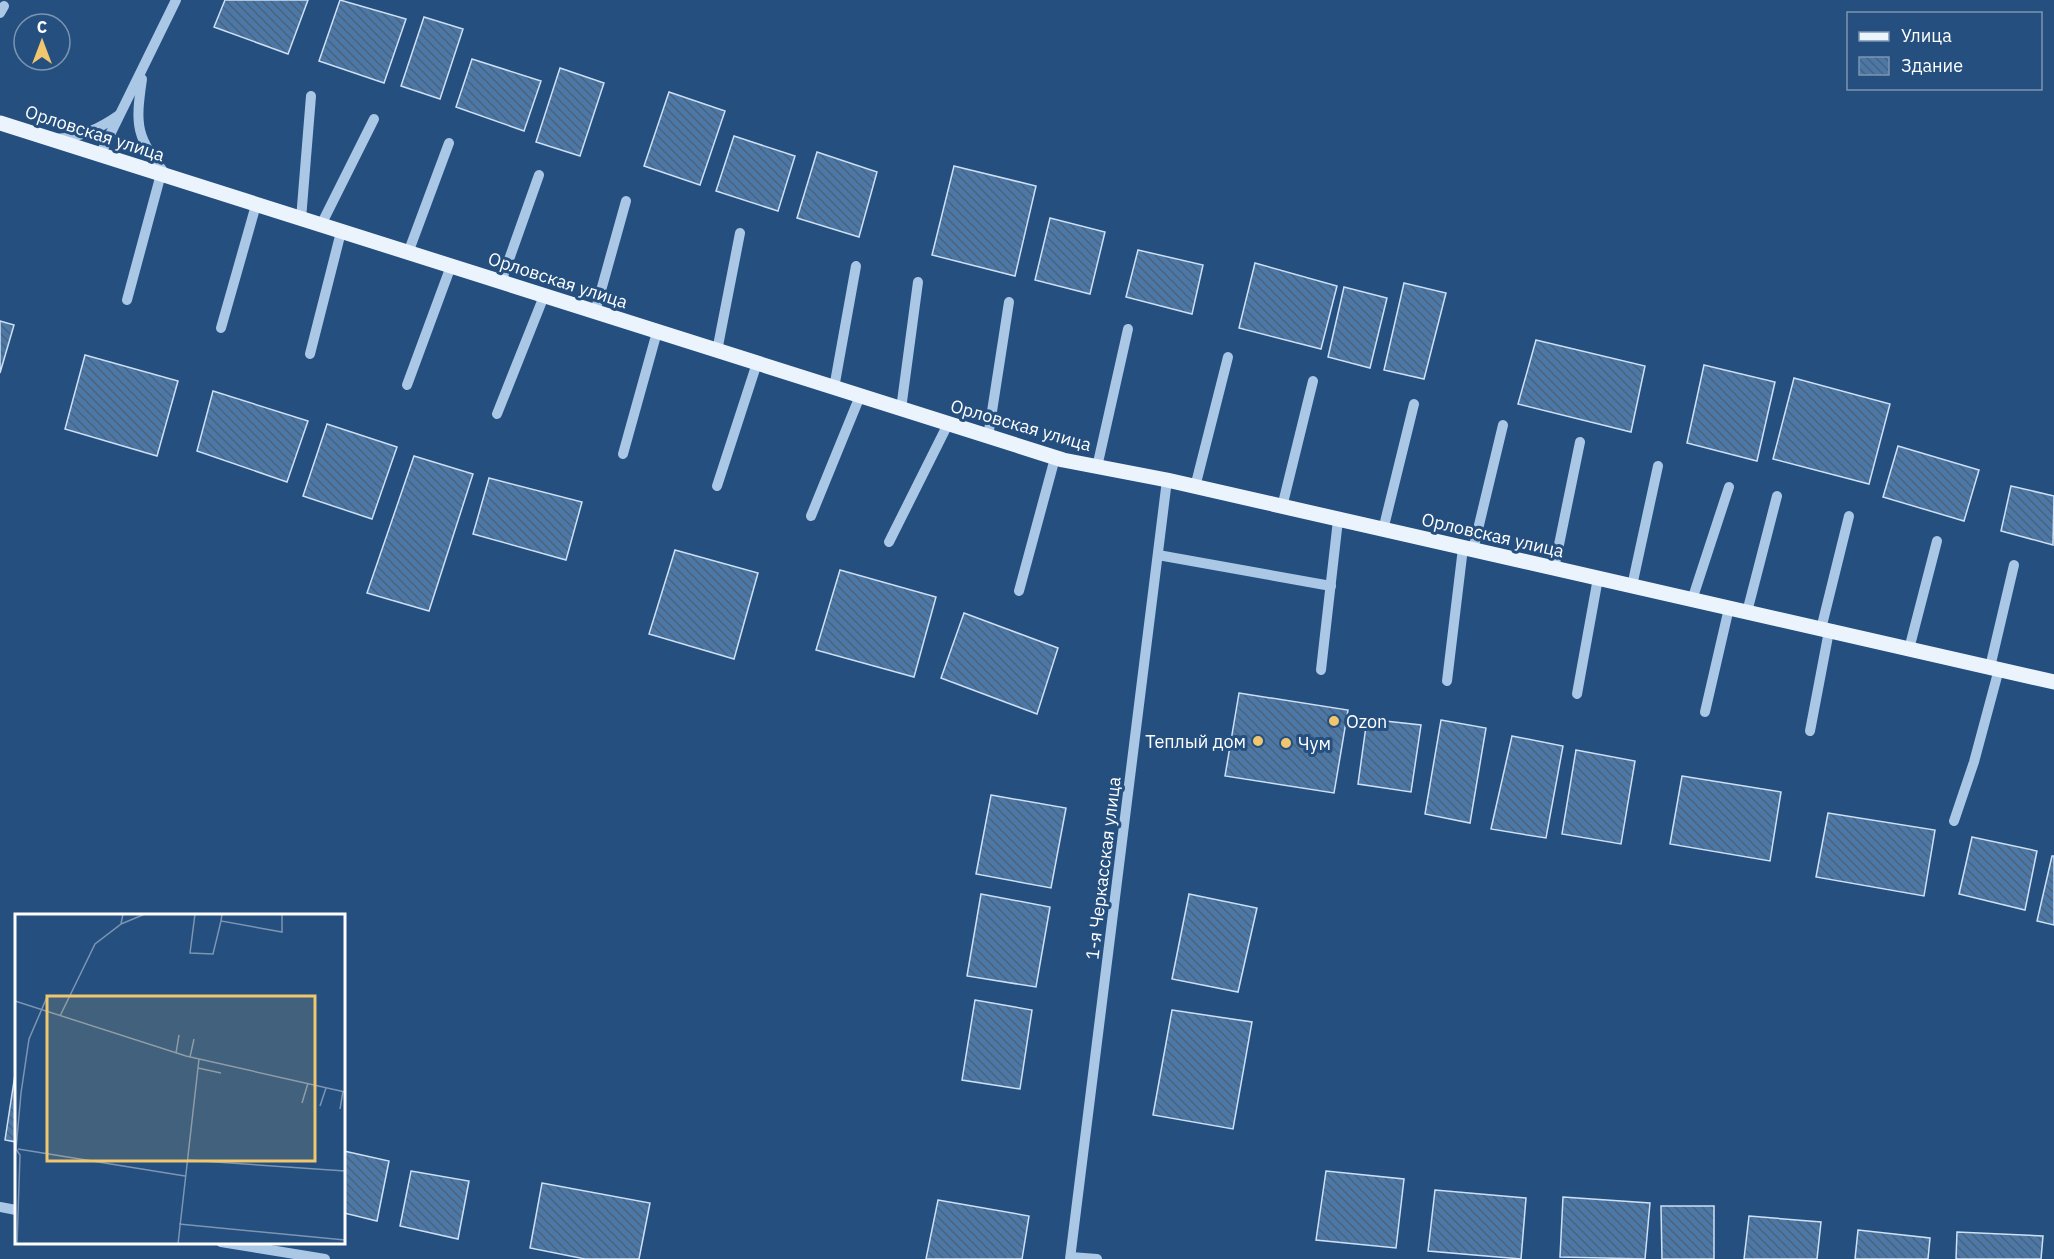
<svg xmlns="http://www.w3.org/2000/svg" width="2054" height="1259" font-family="'IBM Plex Sans',sans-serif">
  <defs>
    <pattern id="building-back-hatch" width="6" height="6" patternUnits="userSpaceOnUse" patternTransform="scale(1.5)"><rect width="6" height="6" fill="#4c78a8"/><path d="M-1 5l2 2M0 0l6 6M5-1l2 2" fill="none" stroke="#4c627a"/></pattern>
  </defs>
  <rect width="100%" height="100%" fill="#244f7f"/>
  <g fill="url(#building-back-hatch)" stroke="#cde0f5" stroke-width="1.5">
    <path d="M225,0H308L288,54L214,27Z"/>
    <path d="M340,0L406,19L384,83L319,61Z"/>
    <path d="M424,17L463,29L440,99L401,86Z"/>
    <path d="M472,59L541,81L524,131L456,107Z"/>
    <path d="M560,68L604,83L580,156L536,142Z"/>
    <path d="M669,92L725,111L700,185L644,166Z"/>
    <path d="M734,136L795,156L778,211L716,191Z"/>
    <path d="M817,152L877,172L859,237L797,218Z"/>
    <path d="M954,166L1036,186L1015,276L932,255Z"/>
    <path d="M1050,218L1105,232L1090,294L1035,280Z"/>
    <path d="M1138,250L1203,265L1192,314L1126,297Z"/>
    <path d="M1255,263L1337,286L1321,349L1239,328Z"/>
    <path d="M1404,283L1446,293L1424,379L1384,370Z"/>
    <path d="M1344,287L1387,298L1370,368L1328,357Z"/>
    <path d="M0,321L14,325L0,373Z"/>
    <path d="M1536,340L1645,366L1631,432L1518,404Z"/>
    <path d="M85,355L178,381L157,456L65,429Z"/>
    <path d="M1704,365L1775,382L1757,461L1687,443Z"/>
    <path d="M1794,378L1890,404L1869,484L1773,459Z"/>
    <path d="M213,391L308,421L287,482L197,451Z"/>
    <path d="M327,424L397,447L372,519L303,496Z"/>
    <path d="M1898,446L1979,470L1964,521L1883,497Z"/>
    <path d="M414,456L473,474L429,611L367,593Z"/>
    <path d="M489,478L582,502L566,560L473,534Z"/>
    <path d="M2011,486L2054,496L2053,545L2001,531Z"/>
    <path d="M675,550L758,573L734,659L649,634Z"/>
    <path d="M840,570L936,597L914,677L816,650Z"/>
    <path d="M964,613L1058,648L1037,714L941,678Z"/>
    <path d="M1239,693L1348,710L1334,793L1225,776Z"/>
    <path d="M1367,719L1421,725L1411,792L1358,784Z"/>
    <path d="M1441,720L1486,728L1470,823L1425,814Z"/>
    <path d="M1512,736L1563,746L1546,838L1491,829Z"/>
    <path d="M1576,750L1635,761L1621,844L1562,834Z"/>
    <path d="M1682,776L1781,792L1770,861L1670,844Z"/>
    <path d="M991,795L1066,808L1051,888L976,874Z"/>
    <path d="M1828,813L1935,830L1924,896L1816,877Z"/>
    <path d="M1972,837L2037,851L2025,910L1959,894Z"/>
    <path d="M2052,856H2054V925L2037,921Z"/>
    <path d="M981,894L1050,907L1036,987L967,976Z"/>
    <path d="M1189,894L1257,908L1238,992L1172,979Z"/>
    <path d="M975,1000L1032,1010L1020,1089L962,1080Z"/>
    <path d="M1172,1010L1252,1022L1233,1129L1153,1115Z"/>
    <path d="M16,1068V1142L5,1140Z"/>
    <path d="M344,1151L389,1161L377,1221L344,1213Z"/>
    <path d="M411,1171L469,1181L458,1239L400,1226Z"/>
    <path d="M1326,1171L1404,1179L1396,1248L1316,1240Z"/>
    <path d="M542,1183L650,1203L639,1259H585L530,1248Z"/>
    <path d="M1435,1190L1526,1198L1521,1259L1428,1251Z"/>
    <path d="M1563,1197L1650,1203L1645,1259L1560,1257Z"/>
    <path d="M938,1200L1029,1216L1022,1259H926Z"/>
    <path d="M1661,1206H1714V1259H1662Z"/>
    <path d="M1749,1216L1821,1222L1817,1259H1744Z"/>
    <path d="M1858,1230L1930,1238L1928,1259H1855Z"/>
    <path d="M1957,1232L2043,1236L2041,1259H1956Z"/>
  </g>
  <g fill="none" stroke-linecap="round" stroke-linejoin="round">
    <g stroke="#aac7e6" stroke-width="10">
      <path d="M0,13L4,6"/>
      <path d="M142,79C135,127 136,136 166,175"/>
      <path d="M56,139C81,137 99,129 119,115"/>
      <path d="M100,155L176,0"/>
      <path d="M301,219L311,96"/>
      <path d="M321,225L374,119"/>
      <path d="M408,253L449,143"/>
      <path d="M501,282L539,175"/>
      <path d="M127,300L161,174"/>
      <path d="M595,312L626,201"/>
      <path d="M221,328L256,205"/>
      <path d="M717,351L740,233"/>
      <path d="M310,354L341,232"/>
      <path d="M407,385L451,266"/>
      <path d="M834,388L856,266"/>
      <path d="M901,409L918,282"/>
      <path d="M497,414L544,296"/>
      <path d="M988,437L1009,302"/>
      <path d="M623,454L657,332"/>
      <path d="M1097,467L1128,329"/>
      <path d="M717,486L757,363"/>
      <path d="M1195,487L1228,357"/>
      <path d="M1282,507L1313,381"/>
      <path d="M811,516L860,396"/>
      <path d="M1383,530L1414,404"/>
      <path d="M889,542L948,424"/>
      <path d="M1473,550L1503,425"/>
      <path d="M1158,555L1331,586"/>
      <path d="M1554,569L1580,442"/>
      <path d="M1632,586L1658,466"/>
      <path d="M1019,591L1055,458"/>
      <path d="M1692,600L1729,487"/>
      <path d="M1747,612L1777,496"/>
      <path d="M1821,629L1849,516"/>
      <path d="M1909,649L1937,541"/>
      <path d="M1990,667L2014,565"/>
      <path d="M1321,670L1338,520"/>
      <path d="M1447,681L1463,548"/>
      <path d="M1577,694L1598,578"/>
      <path d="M1705,712L1729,608"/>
      <path d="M1810,731L1829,631"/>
      <path d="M1954,821L1974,762L1999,669"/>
      <path d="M0,1207L16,1210"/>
      <path d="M221,1242L325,1259"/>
      <path d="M1071,1257L1097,1259"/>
      <path d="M1070,1259L1167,480"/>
    </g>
    <path stroke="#ebf3fd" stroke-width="15" d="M0,123L1063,460L1167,480L2054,682"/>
  </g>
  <g fill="#f0c76e" stroke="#244f7f" stroke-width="2">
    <circle cx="1334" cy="721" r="6"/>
    <circle cx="1258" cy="741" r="6"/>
    <circle cx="1286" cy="743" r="6"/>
  </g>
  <g text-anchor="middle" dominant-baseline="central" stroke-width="6" stroke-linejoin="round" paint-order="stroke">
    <g font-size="18" fill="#fff" stroke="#244f7f">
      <text transform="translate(95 133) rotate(18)">Орловская улица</text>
      <text transform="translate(558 280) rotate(18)">Орловская улица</text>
      <text transform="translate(1021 425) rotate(16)">Орловская улица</text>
      <text transform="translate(1493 535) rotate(13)">Орловская улица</text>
      <text transform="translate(1103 868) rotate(-83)">1-я Черкасская улица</text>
    </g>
    <g font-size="18" fill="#fff" stroke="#244f7f" text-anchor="start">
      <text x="1346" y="721">Ozon</text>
      <text x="1246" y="741" text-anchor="end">Теплый дом</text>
      <text x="1298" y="743">Чум</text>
    </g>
  </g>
  <g transform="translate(15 914)">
    <rect width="330" height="330" fill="#244f7f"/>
    <path fill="none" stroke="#7c95b2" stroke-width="1.5" d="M180,0L175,39L198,40L206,7M207,0L206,7L267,18V0M106,10L130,0M0,87L171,142L330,178M45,102L80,30L106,10L108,0M161,139L164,121M175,143L179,125M183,154L206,159M287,189L293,169M305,192L311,174M325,195L328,177M3,235L170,262M172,246L330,257M164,310L330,326M2,330L5,241L1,235L6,179L14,125L32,83M163,330L184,145"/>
    <path fill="#f0c76e" fill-opacity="0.15" stroke="#f0c76e" stroke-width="3" d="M32,82H300V247H32Z"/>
    <rect width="330" height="330" fill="none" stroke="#fff" stroke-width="3"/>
  </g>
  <rect x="1847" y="12" width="195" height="78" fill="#244f7f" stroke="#7c95b2" stroke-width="1.5"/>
  <rect x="1859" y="32" width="30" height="9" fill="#ebf3fd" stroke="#7c95b2" stroke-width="1.5"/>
  <text x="1901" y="42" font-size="18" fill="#ffffff">Улица</text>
  <rect x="1859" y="57" width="30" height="18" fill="url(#building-back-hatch)" stroke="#7c95b2" stroke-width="1.5"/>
  <text x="1901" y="72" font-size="18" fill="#ffffff">Здание</text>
  <g transform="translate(42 42)"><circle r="28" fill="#244f7f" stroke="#7c95b2" stroke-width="1.5"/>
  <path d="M0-4.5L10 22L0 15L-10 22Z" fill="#f0c76e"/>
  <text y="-9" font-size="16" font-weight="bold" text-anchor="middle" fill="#ffffff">С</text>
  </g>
</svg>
